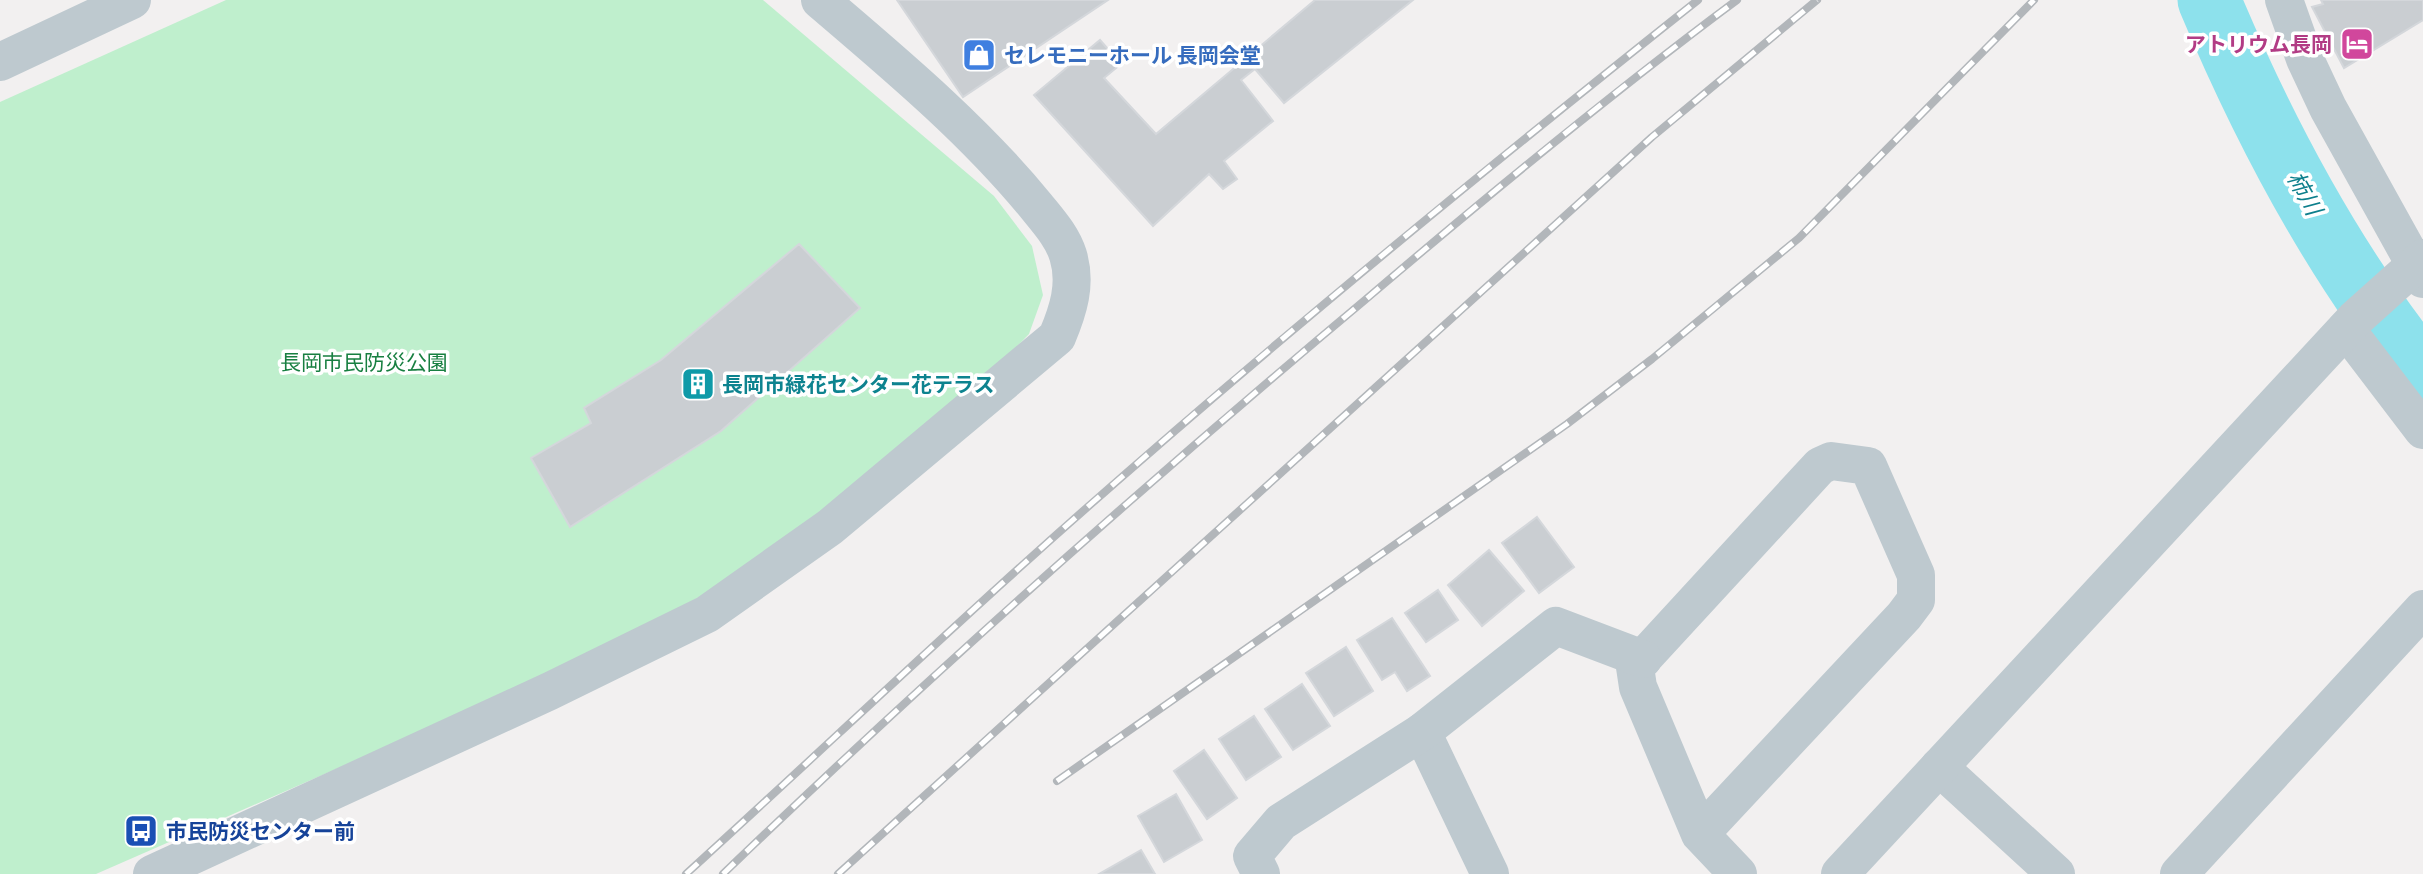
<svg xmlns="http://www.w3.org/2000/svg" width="2423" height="874" font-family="'Archivo Narrow','Noto Sans JP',sans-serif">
  <rect width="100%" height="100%" fill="#f2f0f0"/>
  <path fill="#bfefcd" d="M226,0H763L994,196L1032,246L1043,295L1029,334L985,380L768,559L583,661L96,874H0V102Z"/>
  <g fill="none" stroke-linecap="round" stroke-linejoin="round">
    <path stroke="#8de1ec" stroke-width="63" d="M2209,0C2264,131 2333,262 2423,373"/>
  </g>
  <g fill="#caced2" stroke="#d4d7db" stroke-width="2">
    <path d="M897,0H1108L963,97Z"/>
    <path d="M1315,0H1413L1284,103L1255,69L1241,80L1273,121L1224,161L1237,179L1223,189L1209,174L1153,226L1034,95L1100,40L1121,64L1104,78L1156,134Z"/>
    <path d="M2321,0H2423V20L2344,68L2312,7L2323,4Z"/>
    <path d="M799,244L860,308L721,431L570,527L531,458L591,423L584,408L661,360Z"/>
    <path d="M1537,517L1574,567L1539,593L1502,543Z"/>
    <path d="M1489,550L1524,591L1482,626L1448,585Z"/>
    <path d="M1438,590L1458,620L1426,642L1405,613Z"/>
    <path d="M1392,618L1430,676L1407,691L1395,672L1382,680L1357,640Z"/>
    <path d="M1346,647L1373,691L1334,716L1306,673Z"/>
    <path d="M1302,684L1330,726L1293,750L1265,709Z"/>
    <path d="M1254,716L1281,757L1246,780L1219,739Z"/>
    <path d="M1204,750L1237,798L1207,819L1174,771Z"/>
    <path d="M1176,794L1202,840L1164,862L1138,816Z"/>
    <path d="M1141,850L1155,874H1099Z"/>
  </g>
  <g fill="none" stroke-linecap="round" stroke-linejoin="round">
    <g stroke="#bec9cf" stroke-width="38">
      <path d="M2284,0L2305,59L2328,108L2423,279"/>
      <path d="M0,62L132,0"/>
      <path d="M2346,329L2423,430"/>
      <path d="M1422,732L1490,874"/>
      <path d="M1939,767L2056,874"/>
      <path d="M1700,834L1904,616L1916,600V575L1868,466L1831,461L1820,466L1635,667L1638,687L1700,834L1738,874"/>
      <path d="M152,874L550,691L707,614L830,527L1057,337C1068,311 1077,284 1068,255C1062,236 1048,221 1036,206C974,130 895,64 820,0"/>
      <path d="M1261,874L1252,856L1281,822L1422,732L1556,626L1643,659"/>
      <path d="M1840,874L2355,319L2423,258"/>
      <path d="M2179,874L2423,609"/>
    </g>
    <defs>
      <g id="rail">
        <path d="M1057,781L1567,424L1652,359L1799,238L2034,0"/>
        <path d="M686,874C797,773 906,670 1018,569C1238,371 1466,184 1698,0"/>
        <path d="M723,874C930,675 1145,484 1365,300C1486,197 1609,95 1737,0"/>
        <path d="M838,874L1652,137L1817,0"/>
      </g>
    </defs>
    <use href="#rail" stroke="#b2b6ba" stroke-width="8"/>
    <use href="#rail" stroke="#fff" stroke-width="5" stroke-dasharray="16" stroke-linecap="butt"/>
  </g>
  <defs>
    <symbol id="hotel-square" viewBox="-11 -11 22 22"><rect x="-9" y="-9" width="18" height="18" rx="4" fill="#d1479c" stroke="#fff"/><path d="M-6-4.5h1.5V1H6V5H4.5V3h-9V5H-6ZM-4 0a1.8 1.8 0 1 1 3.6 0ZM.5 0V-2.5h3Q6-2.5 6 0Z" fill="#fff"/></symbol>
    <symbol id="shop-square" viewBox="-11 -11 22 22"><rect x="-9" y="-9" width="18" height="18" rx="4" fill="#3f7fe0" stroke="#fff"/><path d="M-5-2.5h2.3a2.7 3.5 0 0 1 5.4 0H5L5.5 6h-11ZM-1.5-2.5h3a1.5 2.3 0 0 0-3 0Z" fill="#fff"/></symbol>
    <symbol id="building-square" viewBox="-11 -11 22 22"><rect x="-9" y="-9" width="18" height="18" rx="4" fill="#0f9aa8" stroke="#fff"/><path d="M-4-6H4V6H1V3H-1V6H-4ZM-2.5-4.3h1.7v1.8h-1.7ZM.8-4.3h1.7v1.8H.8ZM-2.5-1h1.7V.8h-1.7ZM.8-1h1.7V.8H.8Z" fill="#fff"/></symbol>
    <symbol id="bus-square" viewBox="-11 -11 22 22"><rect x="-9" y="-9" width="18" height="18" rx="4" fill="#1a4fb4" stroke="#fff"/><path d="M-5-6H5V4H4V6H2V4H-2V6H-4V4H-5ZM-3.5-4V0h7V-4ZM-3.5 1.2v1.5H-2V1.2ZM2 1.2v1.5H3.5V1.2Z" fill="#fff"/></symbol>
  </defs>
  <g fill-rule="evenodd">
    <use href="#hotel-square" x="2338" y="25" width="38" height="38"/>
    <use href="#shop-square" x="960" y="36" width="38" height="38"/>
    <use href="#building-square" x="679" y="365" width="38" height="38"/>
    <use href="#bus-square" x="122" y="812" width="38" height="38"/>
  </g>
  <g text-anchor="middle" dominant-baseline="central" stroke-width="7" stroke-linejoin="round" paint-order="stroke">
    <g font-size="21" font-weight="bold" fill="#b23c85" stroke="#fff" text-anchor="end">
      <text x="2332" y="44">アトリウム長岡</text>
    </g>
    <g font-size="21" font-weight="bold" fill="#366cbe" stroke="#fff" text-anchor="start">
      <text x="1004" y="55">セレモニーホール 長岡会堂</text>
    </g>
    <g font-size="21" fill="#187f41" stroke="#fff">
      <text x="364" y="362">長岡市民防災公園</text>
    </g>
    <g font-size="21" font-weight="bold" fill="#0d838f" stroke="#fff" text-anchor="start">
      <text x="722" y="384">長岡市緑花センター花テラス</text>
    </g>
    <g font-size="21" font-weight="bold" fill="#164399" stroke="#fff" text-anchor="start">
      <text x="166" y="831">市民防災センター前</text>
    </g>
    <g font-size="23" font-style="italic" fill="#0e7f8c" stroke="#fff">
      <text transform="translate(2305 193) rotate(61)">柿川</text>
    </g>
  </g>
</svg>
